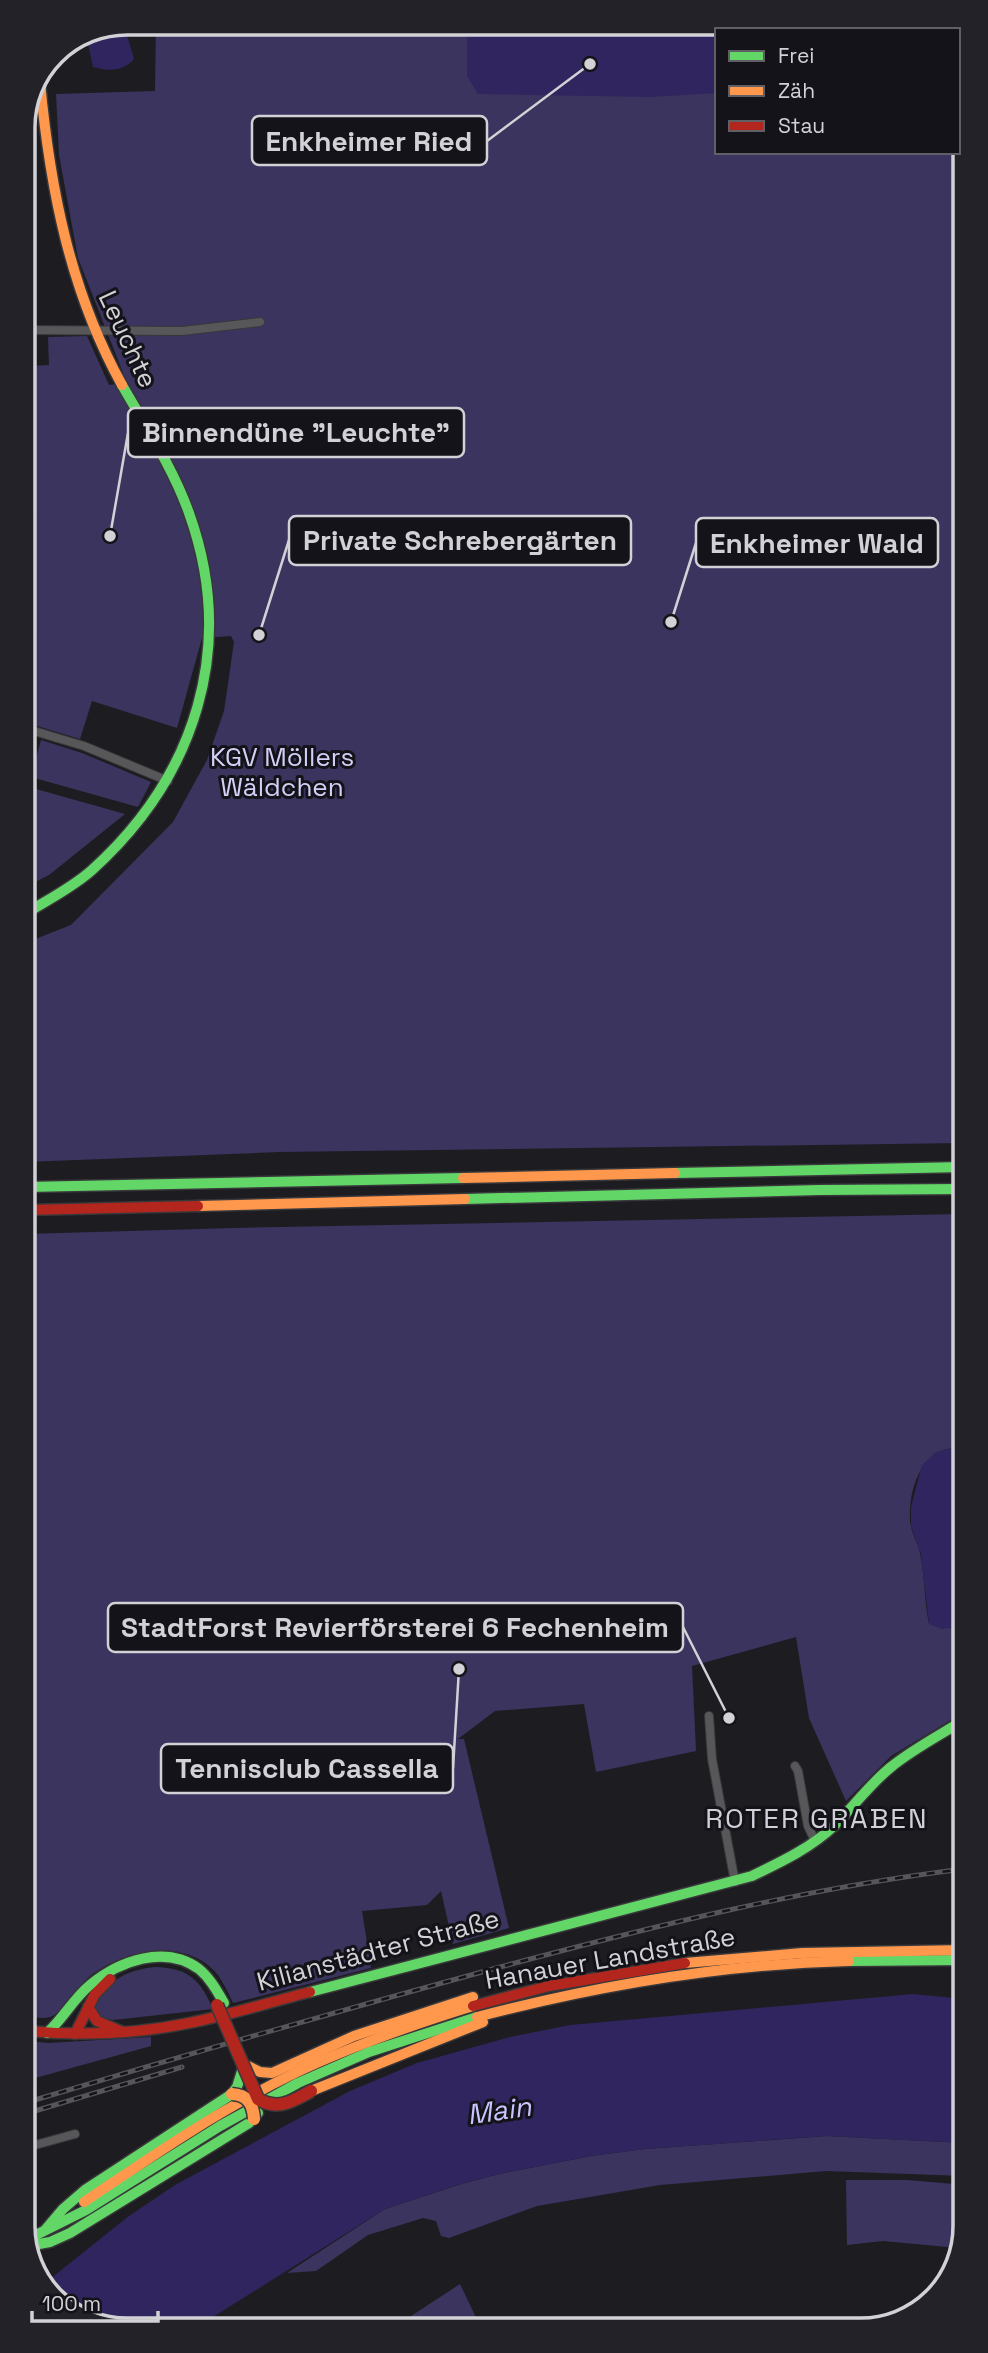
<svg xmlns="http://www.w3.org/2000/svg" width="988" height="2353" font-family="'Space Grotesk',sans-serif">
  <rect width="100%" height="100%" fill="#1d1d21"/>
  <g fill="#3a345f">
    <path d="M156,23H868L886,30H717V152H958L960,108L963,1143L279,1152L25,1162V943L71,925L173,822L207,760L224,711L234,642L231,636L202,638L177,728L92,701L80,739L24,722L23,338H28L30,366L49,365L48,337L87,336L109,385L127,383L78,258L59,155L56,94L155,91Z"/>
    <path d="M41,740L82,753L151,782L138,807L31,777Z"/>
    <path d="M29,787L125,814L49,875L25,887V803Z"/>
    <path d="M963,1214V1448C923,1444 908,1487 910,1521C911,1533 918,1542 920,1553C925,1576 924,1600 929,1624L951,1628L964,1626V1712L891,1756L846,1801L809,1718L796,1637L692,1666L696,1751L596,1772L584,1704L495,1711L458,1739H464L509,1928L453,1944L441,1891L427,1905L362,1911L371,1968L233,2003C229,1994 224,1984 218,1975C186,1936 125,1949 90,1976C77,1986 67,2007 54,2015C47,2020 36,2017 28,2017L26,1234L234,1228Z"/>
    <path d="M155,1967C189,1968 200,1980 213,2009L113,2020L104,2018L95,2012V1997C115,1978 128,1970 155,1967Z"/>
    <path d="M151,2037V2046L28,2080V2041L48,2043Z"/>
    <path d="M827,2136L965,2143V2176L826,2171L660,2185L537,2206L449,2238L441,2236L436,2221L423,2218L368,2235L316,2271L287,2273L385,2209L458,2185L499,2174L591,2156L645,2149Z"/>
    <path d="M846,2180H907L965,2185V2227L958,2248L883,2241L847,2245Z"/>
    <path d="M460,2284L481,2328H393L402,2322Z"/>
  </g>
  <g fill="#30255e">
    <path d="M470,23H792V30H717V93L651,97L478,94L467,76V27Z"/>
    <path d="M807,23H868L886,30H806Z"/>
    <path d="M117,27L127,35L134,59C123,72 108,71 93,67L87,39Z"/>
    <path d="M956,1447L963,1448L964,1626L942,1629L929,1624L921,1554L911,1526V1507L922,1465L936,1452Z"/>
    <path d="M913,1994L965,1999V2143L826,2136L645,2149L591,2156L499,2174L457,2185L385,2209L194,2329L120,2330L63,2308L45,2283L129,2216L175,2185L350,2091L417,2063L510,2037L570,2025Z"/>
  </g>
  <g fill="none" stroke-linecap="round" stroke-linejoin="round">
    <defs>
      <g id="street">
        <path d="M23,330L182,331L260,322"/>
        <path d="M24,728L84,746L168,781"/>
        <path d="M709,1716L712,1759L735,1882"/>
        <path d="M795,1766L798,1771L808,1826L815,1841"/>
        <path d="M28,2147L75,2134"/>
      </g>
      <g id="fast">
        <path d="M25,914C47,900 72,888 92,870C196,776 237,647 189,513C173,468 146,427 122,385"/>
        <path d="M675,1173L963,1167"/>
        <path d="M26,1187L463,1178"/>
        <path d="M465,1199L820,1190L963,1189"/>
        <path d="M849,1961L965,1960"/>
        <path d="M310,1992L752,1876C781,1862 811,1848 835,1825C854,1806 870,1784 891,1767C913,1749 940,1735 964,1720"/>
        <path d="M47,2033C63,2019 73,1999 90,1985C119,1961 165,1944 199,1969C210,1978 217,1991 224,2003"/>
        <path d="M46,2229L63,2209L85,2190L232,2094L237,2087L243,2068"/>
        <path d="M28,2239L86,2210L220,2126L298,2083L369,2052L477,2017"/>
        <path d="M28,2246L50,2242L70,2233L249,2123L258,2113"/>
      </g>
      <g id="slow">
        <path d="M40,82C50,188 70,291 122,385"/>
        <path d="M463,1178L675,1173"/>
        <path d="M198,1206L465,1199"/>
        <path d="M685,1963L802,1953L965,1950"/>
        <path d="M477,2017C599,1985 723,1964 849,1961"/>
        <path d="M248,2066L260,2072L272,2073L354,2036L473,1997"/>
        <path d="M311,2091L483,2022"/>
        <path d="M84,2202C152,2156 219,2110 293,2074C351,2046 412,2025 473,2006"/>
      </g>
      <g id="jam">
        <path d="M26,1210L198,1206"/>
        <path d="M473,2006L549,1986L685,1963"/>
        <path d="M88,2007L97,2021L123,2032"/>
        <path d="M28,2031C82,2036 136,2034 189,2023C230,2015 270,2002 310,1992"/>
        <path d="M75,2034L95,1994L110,1979"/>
      </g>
    </defs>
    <use href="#street" stroke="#38383b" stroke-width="10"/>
    <use href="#fast" stroke="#38383b" stroke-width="13"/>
    <use href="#slow" stroke="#38383b" stroke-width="13"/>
    <use href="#jam" stroke="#38383b" stroke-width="13"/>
    <use href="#street" stroke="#575759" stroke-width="8"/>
    <use href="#fast" stroke="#63d668" stroke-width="10"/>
    <use href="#slow" stroke="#ff974d" stroke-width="10"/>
    <use href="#jam" stroke="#b3261e" stroke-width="10"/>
    <defs>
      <g id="rail">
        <path d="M28,2102C185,2055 342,2010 500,1967C654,1926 806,1888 964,1869"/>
        <path d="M28,2113L182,2067"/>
      </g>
    </defs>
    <use href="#rail" stroke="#565659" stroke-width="5"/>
    <use href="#rail" stroke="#131319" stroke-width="2.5" stroke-dasharray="8" stroke-linecap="butt"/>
    <defs>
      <path id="slow-bridge" d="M232,2094C248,2095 253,2104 254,2119"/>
      <path id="jam-bridge" d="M217,2005L258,2099C278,2111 293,2101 311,2091"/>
    </defs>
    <use href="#slow-bridge" stroke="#38383b" stroke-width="15" stroke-linecap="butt"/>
    <use href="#jam-bridge" stroke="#38383b" stroke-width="15" stroke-linecap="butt"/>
    <use href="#slow-bridge" stroke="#ff974d" stroke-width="12"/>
    <use href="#jam-bridge" stroke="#b3261e" stroke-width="12"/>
  </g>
  <g text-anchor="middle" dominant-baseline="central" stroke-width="6" stroke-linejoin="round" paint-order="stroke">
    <g font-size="26" fill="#d2d2d6" stroke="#131319">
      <text transform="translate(128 339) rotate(65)">Leuchte</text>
      <text transform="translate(378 1950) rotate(-15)">Kilianstädter Straße</text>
      <text transform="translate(610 1958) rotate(-10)">Hanauer Landstraße</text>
    </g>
    <g font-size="26" fill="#d2cff6" stroke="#131319">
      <text x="282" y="757">KGV Möllers<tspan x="282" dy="30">Wäldchen</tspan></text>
    </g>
    <g font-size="28" letter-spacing="2" fill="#d1d0d9" stroke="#131319">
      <text x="817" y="1818">ROTER GRABEN</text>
    </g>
    <g font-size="28" font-style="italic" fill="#c8c4fe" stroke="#131319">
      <text transform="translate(499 2110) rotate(-8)">Main</text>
    </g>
  </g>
  <path d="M0 0H988V2353H0ZM127 35H861A92 92 0 0 1 953 127V2226A92 92 0 0 1 861 2318H127A92 92 0 0 1 35 2226V127A92 92 0 0 1 127 35Z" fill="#222228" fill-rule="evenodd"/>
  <path fill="none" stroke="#d2d2d6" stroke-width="3.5" d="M127 35H861A92 92 0 0 1 953 127V2226A92 92 0 0 1 861 2318H127A92 92 0 0 1 35 2226V127A92 92 0 0 1 127 35Z"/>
  <path fill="none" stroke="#d2d2d6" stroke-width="2.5" d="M590 64L487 141M110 536L128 433M259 635L289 540M671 622L696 543M729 1718L683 1627M459 1669L453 1768"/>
  <g fill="#d2d2d6" stroke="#131319" stroke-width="2.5">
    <circle cx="590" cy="64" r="7"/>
    <circle cx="110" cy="536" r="7"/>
    <circle cx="259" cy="635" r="7"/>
    <circle cx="671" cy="622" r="7"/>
    <circle cx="729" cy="1718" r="7"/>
    <circle cx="459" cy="1669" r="7"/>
  </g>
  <g fill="#131319" stroke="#d2d2d6" stroke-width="2.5">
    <rect x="252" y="116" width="235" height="49" rx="7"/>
    <rect x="128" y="408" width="336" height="49" rx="7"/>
    <rect x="289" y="516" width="342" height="49" rx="7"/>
    <rect x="696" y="518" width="242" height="49" rx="7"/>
    <rect x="108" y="1603" width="575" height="49" rx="7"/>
    <rect x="161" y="1744" width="292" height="49" rx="7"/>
  </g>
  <g font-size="28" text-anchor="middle" font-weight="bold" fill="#d2d2d6">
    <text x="369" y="151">Enkheimer Ried</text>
    <text x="296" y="442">Binnendüne "Leuchte"</text>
    <text x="460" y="550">Private Schrebergärten</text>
    <text x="817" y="553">Enkheimer Wald</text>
    <text x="395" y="1637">StadtForst Revierförsterei 6 Fechenheim</text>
    <text x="307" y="1778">Tennisclub Cassella</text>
  </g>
  <rect x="715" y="28" width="245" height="126" fill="#131319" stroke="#5f5f65" stroke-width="2"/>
  <rect x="729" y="51" width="35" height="10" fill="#63d668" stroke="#5f5f65" stroke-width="2"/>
  <text x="778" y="63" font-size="21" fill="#d2d2d6">Frei</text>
  <rect x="729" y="86" width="35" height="10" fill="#ff974d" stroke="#5f5f65" stroke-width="2"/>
  <text x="778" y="98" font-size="21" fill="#d2d2d6">Zäh</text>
  <rect x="729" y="121" width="35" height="10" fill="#b3261e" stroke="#5f5f65" stroke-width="2"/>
  <text x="778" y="133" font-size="21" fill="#d2d2d6">Stau</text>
  <path d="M32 2311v10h126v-10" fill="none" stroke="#d2d2d6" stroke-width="3.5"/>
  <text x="42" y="2311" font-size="21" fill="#d2d2d6" stroke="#131319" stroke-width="5" paint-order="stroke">100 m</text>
</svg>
